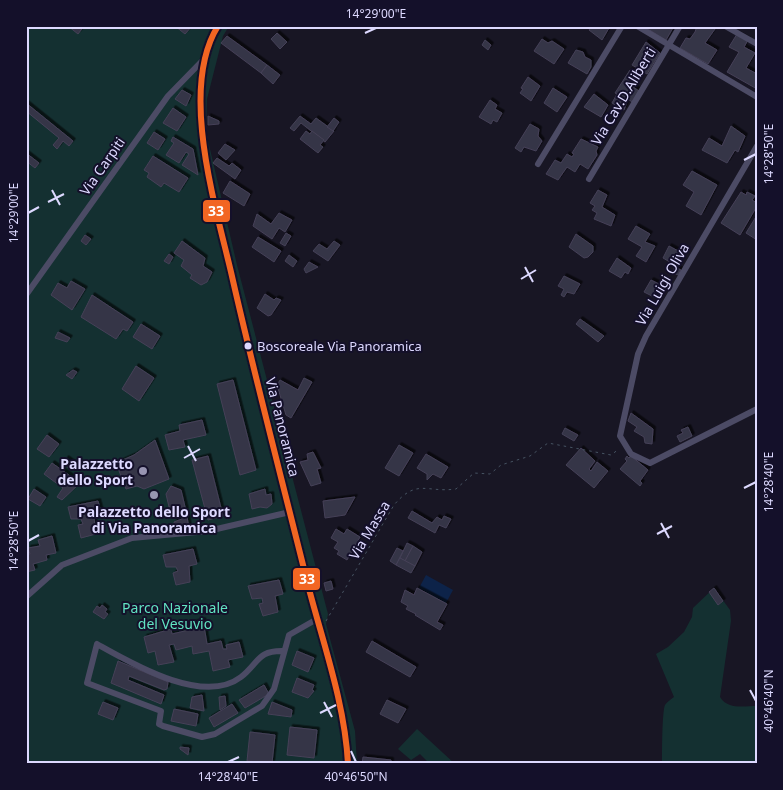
<svg xmlns="http://www.w3.org/2000/svg" width="783" height="790" font-family="'Noto Sans',sans-serif">
  <defs>
    <filter id="shadow"><feDropShadow dx="2.5" dy="-2.5" stdDeviation="0" flood-color="#0009"/></filter>
  </defs>
  <rect width="100%" height="100%" fill="#181624"/>
  <g fill="#143031">
    <path d="M26,26H229L223,36L207,99L206,132L237,265L328,614L326,624L355,731L357,764H26Z"/>
    <path d="M714,588L730,610L731,621L720,697C728,710 744,706 757,706V764H662C662,755 662,711 665,705C667,702 671,699 674,697L656,654L668,647L684,632L692,617L693,608Z"/>
    <path d="M417,729L455,764H430L420,754L411,760L398,749Z"/>
  </g>
  <path fill="#0d2349" d="M426,575L453,590L446,603L419,588Z"/>
  <g fill="#363446" stroke="#454158" filter="url(#shadow)">
    <path d="M68,26H84L78,34Z"/>
    <path d="M175,26H192L185,34Z"/>
    <path d="M592,26H606L609,28L602,40L589,30Z"/>
    <path d="M643,26H674L666,40Z"/>
    <path d="M697,26H709L715,29L705,43L717,50L708,64L680,48L686,38L690,39L695,32Z"/>
    <path d="M277,33L287,42L280,49L271,39Z"/>
    <path d="M737,34L748,40L744,47L755,53L746,68L757,74V89L727,72L739,52L729,47Z"/>
    <path d="M227,36L267,65L261,73L221,43Z"/>
    <path d="M542,39L548,43L552,41L564,49L554,64L534,51Z"/>
    <path d="M485,40L491,45L488,50L482,45Z"/>
    <path d="M646,42L660,53L647,74L632,65Z"/>
    <path d="M576,50L583,52L585,57L591,60V67L587,74L568,63Z"/>
    <path d="M267,65L280,75L273,84L261,73Z"/>
    <path d="M630,70L641,77L633,87L639,91L632,102L628,99L624,110L612,103L617,94L615,93Z"/>
    <path d="M528,77L540,86L531,101L520,93L523,89L521,88Z"/>
    <path d="M553,88L567,97L557,112L544,103Z"/>
    <path d="M182,90L191,95L186,106L175,99Z"/>
    <path d="M594,94L608,105L601,117L584,107Z"/>
    <path d="M490,100L497,105L495,109L502,113L497,122L493,120L491,124L479,117Z"/>
    <path d="M26,103L73,141L69,146L63,141L57,149L53,145L59,138L26,111Z"/>
    <path d="M173,108L186,117L177,131L163,123Z"/>
    <path d="M208,116L219,121V124L208,125Z"/>
    <path d="M300,116L311,124L316,118L334,131L325,142L301,123L294,131L290,128Z"/>
    <path d="M334,118L339,122L333,131L327,127Z"/>
    <path d="M530,124L539,129L538,136L542,141L536,151L524,147L521,152L515,148Z"/>
    <path d="M731,126L745,136L738,152L735,150L727,163L702,150L709,138L722,146Z"/>
    <path d="M306,131L310,134L312,131L324,140L320,145L323,147L318,153L300,139Z"/>
    <path d="M154,132L165,139L158,150L147,143Z"/>
    <path d="M173,137L193,149L198,175L182,165L189,154L186,152L179,163L166,155L174,143L171,141Z"/>
    <path d="M581,139L598,147L596,151L597,155L588,169L580,164L575,172L567,167L558,180L546,174L555,160L561,163L567,154L572,157L574,154L572,153Z"/>
    <path d="M225,144L235,150L226,160L218,153Z"/>
    <path d="M26,153L39,163L35,168L26,161Z"/>
    <path d="M153,156L188,178L179,192L164,183L161,187L147,177L149,173L144,170Z"/>
    <path d="M217,158L229,166L232,163L241,170L235,179L213,163Z"/>
    <path d="M692,171L717,185L701,215L686,206L694,192L683,185Z"/>
    <path d="M230,181L250,194L244,206L223,193Z"/>
    <path d="M598,190L607,195L602,207L615,215L611,226L594,219L597,213L592,210L595,206L590,203Z"/>
    <path d="M741,192L746,195L747,192L755,196L752,200L757,203V206L740,235L721,223Z"/>
    <path d="M279,213L292,220L285,232L279,228L272,239L253,226L257,214L271,224Z"/>
    <path d="M757,215V240L746,233Z"/>
    <path d="M636,226L650,234L645,242L655,246L646,262L636,256L642,247L628,239Z"/>
    <path d="M286,233L291,236L285,246L280,243Z"/>
    <path d="M576,234L593,246V252L588,257L584,258L569,247Z"/>
    <path d="M85,235L91,239L86,245L81,241Z"/>
    <path d="M258,237L281,251L274,262L252,247Z"/>
    <path d="M182,241L205,258L203,266L212,272L207,282L201,285L190,278L192,275L181,266L184,260L174,253Z"/>
    <path d="M334,241L340,245L328,261L313,251L319,244L327,249Z"/>
    <path d="M669,246L682,253L675,265L663,258Z"/>
    <path d="M169,254L173,257L169,264L164,261Z"/>
    <path d="M289,255L297,261L293,267L285,261Z"/>
    <path d="M617,258L631,268L628,274L625,272L621,278L609,271Z"/>
    <path d="M309,262L318,267L306,273L304,269Z"/>
    <path d="M675,267L681,270L678,275L672,272Z"/>
    <path d="M564,276L580,284L574,294L567,292L564,297L561,295L564,289L558,286Z"/>
    <path d="M651,280L661,285L654,297L644,292Z"/>
    <path d="M71,281L85,289L72,310L51,295L58,283L67,288Z"/>
    <path d="M265,294L274,300L276,298L281,300L271,315L268,316L257,308Z"/>
    <path d="M92,295L133,322L127,331L123,329L116,339L81,317Z"/>
    <path d="M580,319L604,336L598,342L576,324Z"/>
    <path d="M141,324L160,336L152,349L133,337Z"/>
    <path d="M58,332L70,338L67,342L55,338Z"/>
    <path d="M136,366L154,378L139,401L122,389Z"/>
    <path d="M73,370L77,372L72,379L66,375Z"/>
    <path d="M304,378L312,382L291,418L286,415L277,385L280,380L298,390Z"/>
    <path d="M233,380L256,470L240,475L217,384Z"/>
    <path d="M631,413L653,429L652,444L645,443L644,437L634,431L637,427L628,421Z"/>
    <path d="M202,420L206,435L183,440L185,447L169,450L165,435L180,431L179,425Z"/>
    <path d="M688,427L692,436L680,442L677,436L683,433L681,430Z"/>
    <path d="M565,428L578,435L574,441L562,434Z"/>
    <path d="M47,435L59,444L49,457L37,449Z"/>
    <path d="M155,440L169,479L144,489L137,486L126,489L116,463L134,455Z"/>
    <path d="M399,445L413,453L399,476L385,468Z"/>
    <path d="M581,448L595,461L589,469L591,471L597,462L608,471L594,488L566,465Z"/>
    <path d="M313,452L321,468L317,469L321,483L311,486L300,462L308,460L307,454Z"/>
    <path d="M426,454L448,467L441,478L433,474L427,480V474L417,468Z"/>
    <path d="M208,456L223,516L208,520L192,460Z"/>
    <path d="M627,456L629,458L631,456L648,470L640,481L642,483L640,486L620,469L627,461L625,459Z"/>
    <path d="M66,458L73,463L69,468L63,464Z"/>
    <path d="M52,463L80,483L62,500L57,497L63,488L44,474Z"/>
    <path d="M171,486L181,490L186,511L176,513L174,507H169L166,494Z"/>
    <path d="M34,489L46,497L40,506L28,499Z"/>
    <path d="M265,489L266,495L271,494L272,504L267,508L260,507L252,509L249,494Z"/>
    <path d="M355,497L345,515L325,518L323,501Z"/>
    <path d="M98,501L102,516L94,518L96,534L81,538L78,525L83,524L81,519H71L68,507Z"/>
    <path d="M412,511L432,523L437,517L442,520L444,516L451,519L446,528L439,525L435,533L408,518Z"/>
    <path d="M187,517L189,528L175,529L174,522Z"/>
    <path d="M336,529L344,534L347,529L360,537L347,560L337,554L339,551L334,548L338,542L331,538Z"/>
    <path d="M52,536L56,553L46,555L47,560L33,564L35,570L26,572V555L30,554L28,548L40,546L38,540Z"/>
    <path d="M407,543L413,546L405,561L400,558Z"/>
    <path d="M413,546L422,552L415,566L405,561Z"/>
    <path d="M397,548L403,551L396,565L390,561Z"/>
    <path d="M193,549L197,564L189,566L190,582L176,585L173,573L178,571L176,567H166L163,555Z"/>
    <path d="M400,558L415,566L411,573L396,565Z"/>
    <path d="M279,580L283,594L275,596L278,612L263,616L259,604L263,603L262,598L252,599L248,586Z"/>
    <path d="M331,581L333,589L326,591L324,583Z"/>
    <path d="M417,588L447,604L437,622L443,625L440,630L415,615L416,614L406,609L408,606L401,602L405,590L414,595Z"/>
    <path d="M714,588L723,601L718,605L709,592Z"/>
    <path d="M102,605L107,609L105,612L108,614L104,619L93,612L97,606L100,608Z"/>
    <path d="M203,620L207,644L221,641L223,649H227L226,645L239,642L243,657L228,660L230,667L213,671L209,651L193,654L192,646L176,650L174,644L169,645L174,662L158,665L155,651L148,653L144,637L171,629L172,634L189,630L188,624Z"/>
    <path d="M372,641L416,667L410,677L366,652Z"/>
    <path d="M297,651L314,658L308,672L292,665Z"/>
    <path d="M118,661L168,682L167,689L164,690L129,676L128,680L164,695L161,704L111,683Z"/>
    <path d="M297,678L314,685L312,690L314,691L308,698L292,692Z"/>
    <path d="M264,685L269,694L245,708L239,700Z"/>
    <path d="M202,695L204,711L190,708L192,697Z"/>
    <path d="M225,696L226,706L220,710L219,697Z"/>
    <path d="M387,700L406,709L398,723L380,714Z"/>
    <path d="M103,702L118,708L113,720L98,714Z"/>
    <path d="M272,702L292,710L291,717L268,714Z"/>
    <path d="M232,704L238,713L214,727L209,718Z"/>
    <path d="M174,709L198,714L196,726L171,721Z"/>
    <path d="M290,727L317,730L314,758L287,755Z"/>
    <path d="M250,732L275,735L272,763L247,761Z"/>
    <path d="M180,747L189,748L188,755L180,749Z"/>
    <path d="M363,757L391,760V764H362Z"/>
  </g>
  <g fill="none" stroke-linecap="round" stroke-linejoin="round">
    <path stroke="#465362" stroke-width="1" stroke-dasharray="2.5 4" stroke-linecap="butt" d="M326,621L394,505C417,478 426,493 456,489L474,473L490,474L501,465L530,456L548,443L611,455L619,449"/>
    <g stroke="#4c4b65" stroke-width="6">
      <path d="M637,26L757,97"/>
      <path d="M725,26L757,44"/>
      <path d="M757,146L646,336L638,354L620,436L631,454L650,463L757,409"/>
      <path d="M538,164L622,26"/>
      <path d="M589,179L680,26"/>
      <path d="M26,295L168,96L205,58"/>
      <path d="M26,597L62,565L132,538L208,531L290,512"/>
      <path d="M284,651C257,650 259,663 241,677C203,706 131,663 97,644L87,683L161,711L159,724L163,726L202,737L215,734L262,706L274,689L289,635L317,619"/>
    </g>
    <path stroke="#4f4e6b" stroke-width="9" d="M218,26C179,88 215,204 231,272C255,378 283,484 309,589C324,646 345,705 348,764"/>
    <defs>
      <path id="bus-1" d="M218,26C179,88 215,204 231,272C255,378 283,484 309,589C324,646 345,705 348,764"/>
    </defs>
    <use href="#bus-1" stroke="#14102a" stroke-width="10"/>
    <use href="#bus-1" stroke="#f26522" stroke-width="6"/>
  </g>
  <path fill="none" stroke="#ddd9ff" stroke-width="2" d="M365,33L376,28M744,160L756,154M52,190L60,205M48,202L64,194M28,213L39,207M525,267L533,282M521,279L536,270M188,446L196,461M184,458L200,449M744,488L756,482M661,523L669,538M657,534L672,526M28,541L39,535M750,690L756,701M324,702L332,717M320,713L336,705M351,751L356,762M228,762L239,757"/>
  <circle fill="#ddd9ff" stroke="#14102a" stroke-width="2" cx="248" cy="346" r="4.5"/>
  <g fill="#9895b2" stroke="#14102a" stroke-width="2">
    <circle cx="143" cy="471" r="5"/>
    <circle cx="154" cy="495" r="5"/>
  </g>
  <g text-anchor="middle" dominant-baseline="central" stroke-width="4" stroke-linejoin="round" paint-order="stroke">
    <g font-size="13" fill="#ddd9ff" stroke="#14102a" text-anchor="start">
      <text x="257" y="346">Boscoreale Via Panoramica</text>
    </g>
    <g font-size="14" fill="#ddd9ff" stroke="#14102a">
      <text transform="translate(623 96) rotate(-59)">Via Cav.D.Aliberti</text>
      <text transform="translate(102 166) rotate(-55)">Via Carpiti</text>
      <text transform="translate(662 284) rotate(-60)">Via Luigi Oliva</text>
      <text transform="translate(283 427) rotate(76)">Via Panoramica</text>
      <text transform="translate(369 530) rotate(-59)">Via Massa</text>
    </g>
    <g font-size="14" font-weight="bold" fill="#ddd9ff" stroke="#14102a" text-anchor="end">
      <text x="133" y="463">Palazzetto<tspan x="133" dy="16">dello Sport</tspan></text>
      <text x="154" y="511" text-anchor="middle">Palazzetto dello Sport<tspan x="154" dy="16">di Via Panoramica</tspan></text>
    </g>
    <g font-size="14" fill="#61e3c2" stroke="#14102a">
      <text x="175" y="607">Parco Nazionale<tspan x="175" dy="16">del Vesuvio</tspan></text>
    </g>
  </g>
  <g stroke="#14102a" stroke-width="2">
    <rect x="202" y="199" width="29" height="24" rx="5" fill="#f26522"/>
    <rect x="292" y="567" width="29" height="24" rx="5" fill="#f26522"/>
  </g>
  <g font-size="14" text-anchor="middle" font-weight="bold" fill="#fff">
    <text x="216" y="216">33</text>
    <text x="307" y="584">33</text>
  </g>
  <rect width="783" height="790" fill="none" stroke="#14102a" stroke-width="55"/>
  <rect x="28" y="28" width="728" height="734" fill="none" stroke="#ddd9ff" stroke-width="2"/>
  <g font-size="12" text-anchor="middle" fill="#ddd9ff">
    <text x="376" y="18">14°29'00"E</text>
    <text transform="translate(769 154) rotate(-90)" y="4">14°28'50"E</text>
    <text transform="translate(14 213) rotate(-90)" y="4">14°29'00"E</text>
    <text transform="translate(769 482) rotate(-90)" y="4">14°28'40"E</text>
    <text transform="translate(14 541) rotate(-90)" y="4">14°28'50"E</text>
    <text transform="translate(769 701) rotate(-90)" y="4">40°46'40"N</text>
    <text x="228" y="781">14°28'40"E</text>
    <text x="356" y="781">40°46'50"N</text>
  </g>
</svg>
